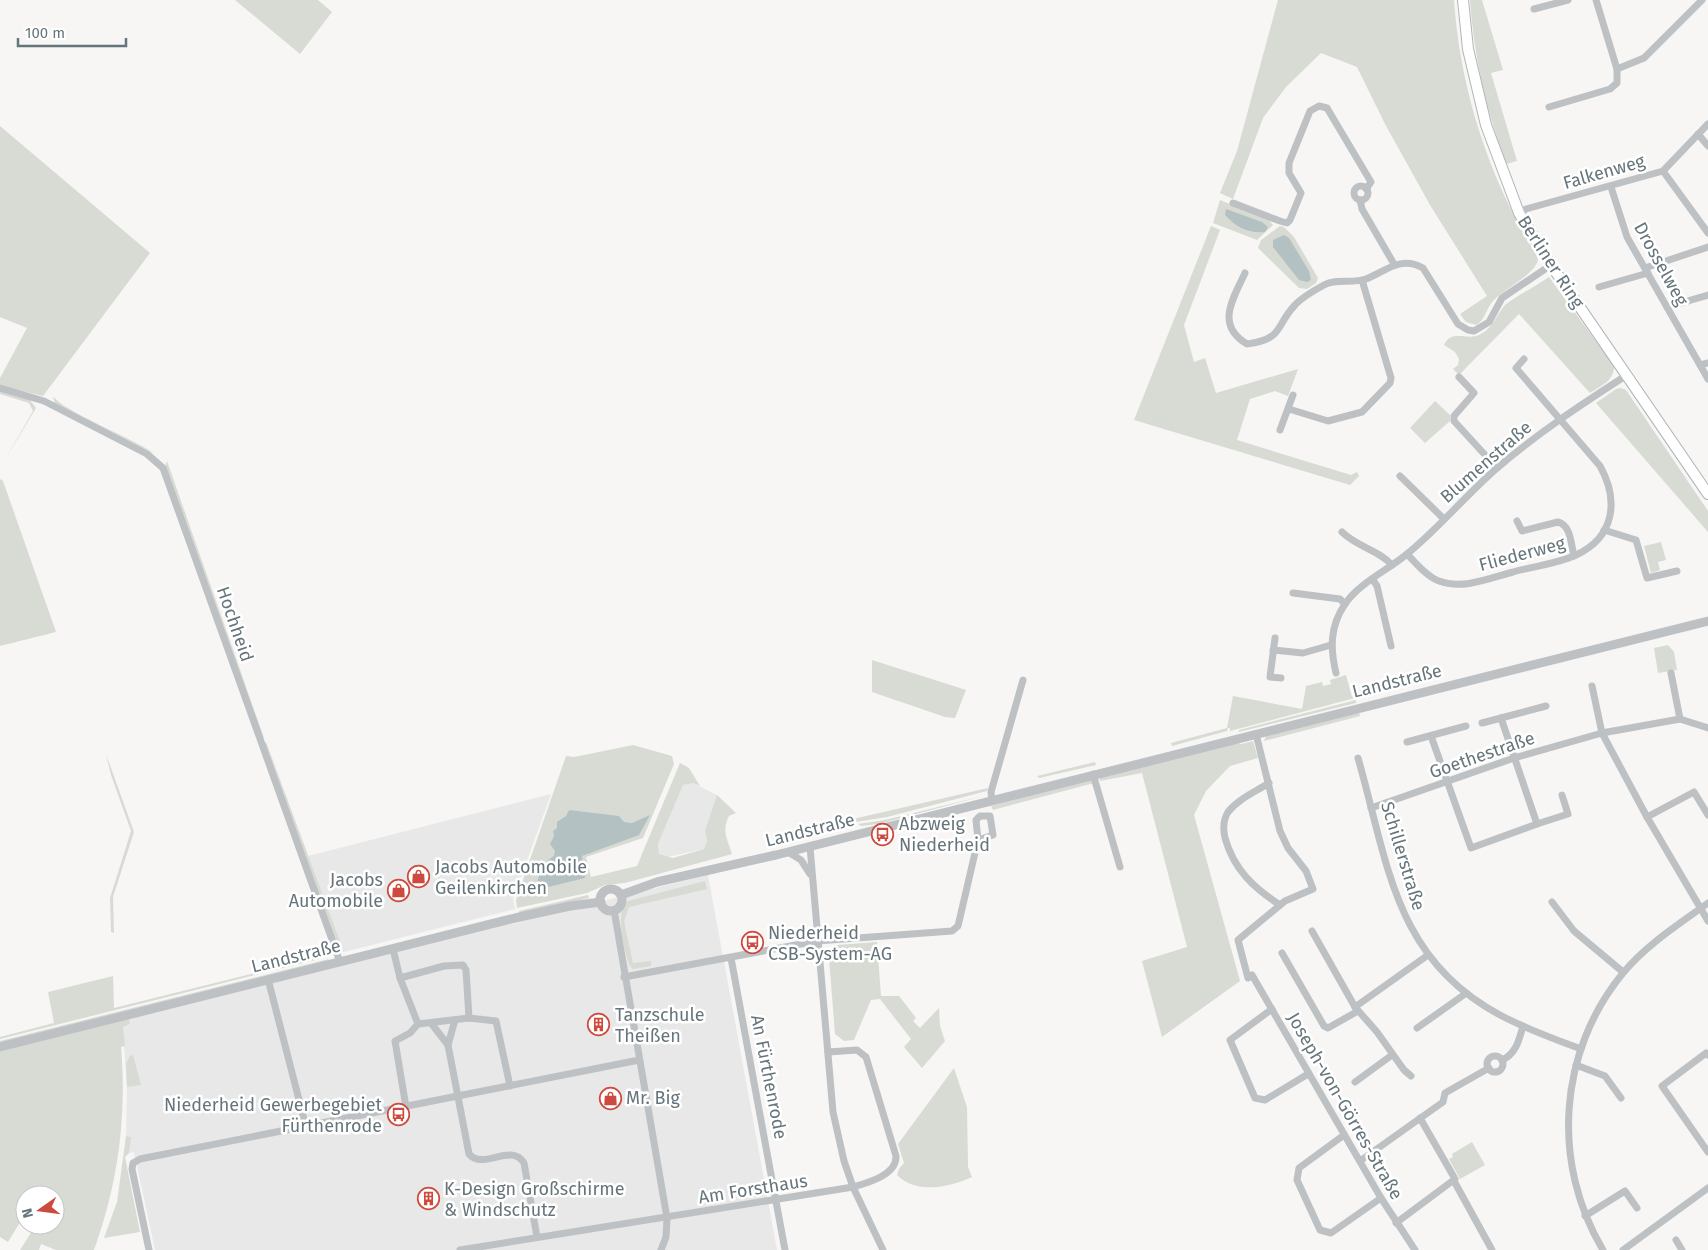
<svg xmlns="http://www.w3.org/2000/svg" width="1708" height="1250" font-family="'Fira Sans',sans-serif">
  <rect width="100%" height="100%" fill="#f7f6f4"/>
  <g fill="#e7e8e7">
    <path d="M693,783L717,795L705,830L707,841L704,849L667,857L659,854L658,844L683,785Z"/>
    <path d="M551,794L513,899L515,909L344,952L308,856Z"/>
    <path d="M708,875L777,1250H155L134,1152L129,1153L130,1137L126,1136L127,1091L123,1027L130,1024L129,1019Z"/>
  </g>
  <g fill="#d7dbd4">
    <path d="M235,0H318L332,12L300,54Z"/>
    <path d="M1278,0H1454C1460,89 1489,179 1536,254L1538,260C1535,274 1505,289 1494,300C1486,307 1486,320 1476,325L1466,322L1460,314L1487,296L1430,205L1385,124L1357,67L1321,53L1286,87L1263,118L1233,199L1220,193L1237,151Z"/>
    <path d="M1470,0H1482L1503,70L1491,73L1517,161L1506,164C1486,110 1474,57 1470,0Z"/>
    <path d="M0,126L150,253L43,396L0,386V378L27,328L0,317Z"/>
    <path d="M1220,200L1269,220L1273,225L1257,240L1213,223Z"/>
    <path d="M1211,226L1220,230L1184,325L1194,362L1205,358L1216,393L1298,369L1288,396L1275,391L1250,399L1237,440L1351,475L1357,472L1359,476L1350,485L1134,420Z"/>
    <path d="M1280,226L1284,227L1294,237L1318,278L1316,283L1307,289L1299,288L1258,248L1261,240Z"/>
    <path d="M1549,277L1614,366C1614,381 1602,385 1590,393L1519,314L1459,375L1453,369L1458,365L1459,359L1455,352L1444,345C1452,328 1467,342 1481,334C1493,328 1497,313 1506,304C1519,294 1535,287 1549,277Z"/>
    <path d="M1621,388L1626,390L1708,511V532L1596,403L1616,389Z"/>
    <path d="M0,390L29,399L36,408L3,463L33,411L29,403L0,394Z"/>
    <path d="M53,396C64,412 133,438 155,454L55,404Z"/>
    <path d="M1435,401L1450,415V421L1425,443L1410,428Z"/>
    <path d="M167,461L264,738L262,737L165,467Z"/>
    <path d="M0,479L3,481L56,632L0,646Z"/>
    <path d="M1661,542L1666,560L1658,562L1660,570L1651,573L1644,546Z"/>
    <path d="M1668,645L1674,652L1677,670L1658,673L1654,648Z"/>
    <path d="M872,660L966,690L955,718L945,717L872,692Z"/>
    <path d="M1346,675L1352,697L1355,698L1230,731V728H1228L1227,731L1172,746L1171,743L1227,728L1233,696L1302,709L1306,686L1322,682L1323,686L1331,684L1330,680Z"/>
    <path d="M1356,700V703L1239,732V730Z"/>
    <path d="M1359,712L1360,716L1264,741L1266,736Z"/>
    <path d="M1253,741L1258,758L1230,766L1206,791L1194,815L1240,981L1162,1037L1142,961L1187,947L1142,773L1100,781L1099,777L1235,742L1241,744Z"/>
    <path d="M266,742L344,952L338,949L264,744Z"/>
    <path d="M633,745L672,756L674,764L643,838L586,857L591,877L637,866L680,763L689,768L700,786L693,783L683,785L658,844L659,854L673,858L704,849L707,841L705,830L717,795L736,813L729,816C721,831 728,840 732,854L625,883L605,885L587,893L517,908L516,900L566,756L574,757Z"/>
    <path d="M106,754L134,832L113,897L114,933L111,932L110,898L131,831L111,775Z"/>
    <path d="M1095,762L1096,765L1039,778L1037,776Z"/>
    <path d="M1092,779L1094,783L993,810L991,806Z"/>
    <path d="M988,788L987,791L887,817L849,823L823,832L834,824L853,819Z"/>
    <path d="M987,795L879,824L861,826L858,824L885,820Z"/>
    <path d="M705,881L707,889L629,907L624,921L633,963L651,961V966L633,969L630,966C624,950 614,913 628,901Z"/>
    <path d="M588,895L589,898L519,914V911Z"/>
    <path d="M877,942L881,996H899L916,1018L913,1021L920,1028L939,1008L940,1026L945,1041L922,1068L904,1047L911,1039L880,999L871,1000L854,1040L844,1041L835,1034L829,958L830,949L837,945Z"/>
    <path d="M332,954L331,956L0,1039V1037L54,1023L48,992L113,976L114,1008Z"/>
    <path d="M329,959L327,961L0,1043V1041Z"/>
    <path d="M129,1019L130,1024L123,1027L125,1046L121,1047C127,1117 118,1184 94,1250H56L41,1244L39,1250H20L36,1225H55V1195H25V1214L8,1242L0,1237V1051Z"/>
    <path d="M133,1055L141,1085L127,1087L126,1063L130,1056Z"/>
    <path d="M954,1068L967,1107L968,1167L972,1177C950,1187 917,1195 897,1175L899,1169L904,1163L898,1144Z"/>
    <path d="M126,1136L131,1137L129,1153L125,1157L140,1232L104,1238L117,1202Z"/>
    <path d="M1472,1142L1485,1165L1460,1179L1449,1159L1453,1157L1452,1154Z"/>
  </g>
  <g fill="#b4c1c3">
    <path d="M1226,209L1262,222L1268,227L1265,232C1249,234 1236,227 1225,215Z"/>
    <path d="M1284,235L1289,238L1309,271L1311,280L1307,282L1299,280L1273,247V240Z"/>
    <path d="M569,810L619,816L624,822L632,823L650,815L639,835L582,856L585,878L540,889L537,883C540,872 543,862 554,856L555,851L550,844L554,836L553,831L557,828V822L566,816Z"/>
  </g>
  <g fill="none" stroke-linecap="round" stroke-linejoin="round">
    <defs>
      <path id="secondary" d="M1463,0L1468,49L1486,125L1519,213L1551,265L1708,494"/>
    </defs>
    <use href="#secondary" stroke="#afb6b8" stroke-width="12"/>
    <g stroke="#bdc1c4" stroke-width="7">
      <path d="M1534,9L1568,0"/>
      <path d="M1617,69L1644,58L1702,0"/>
      <path d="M1549,107L1610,89L1617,83V69L1596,0"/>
      <path d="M1698,134L1708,146"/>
      <path d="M1663,171L1708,233"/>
      <circle cx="1361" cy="193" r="7"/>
      <path d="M1611,187L1627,237L1708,379"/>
      <path d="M1360,200L1362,209L1394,264"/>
      <path d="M1233,203L1280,221L1287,223L1290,220L1301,193L1289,173V163L1310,111L1319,106L1327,108L1371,182L1366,189"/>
      <path d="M1519,213L1526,209L1663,171L1708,124"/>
      <path d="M1645,268L1708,247"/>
      <path d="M1245,273C1233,299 1215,325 1247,344C1284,339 1275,326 1295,305C1302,297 1315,290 1324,285C1337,278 1352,284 1366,279C1385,272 1400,255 1423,268L1458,324L1468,330L1474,331L1489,322L1502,298L1551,265"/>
      <path d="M1599,287L1648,273"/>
      <path d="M1667,307L1708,295"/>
      <path d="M1700,365L1708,363"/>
      <path d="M1459,377L1474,393L1454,416V421L1497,468"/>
      <path d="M0,388L44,401L147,454L163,468L340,962"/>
      <path d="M1289,409L1328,421L1362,412L1390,383L1391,378L1362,280"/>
      <path d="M1280,430L1293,395"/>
      <path d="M1400,476L1444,519"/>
      <path d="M1517,521L1522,531L1558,522C1571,525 1571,545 1574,556"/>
      <path d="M1604,530L1636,540L1647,578L1677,571"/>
      <path d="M1342,532C1357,547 1379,550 1392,565"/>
      <path d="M1407,554C1416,563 1427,577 1439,581C1463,590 1490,578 1513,572C1534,566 1557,564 1576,555C1615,537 1619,500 1600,466L1516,368L1524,359"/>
      <path d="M1373,580L1377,586L1391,646"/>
      <path d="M1293,593L1340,599L1345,604"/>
      <path d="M1275,638L1270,677L1281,678"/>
      <path d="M1273,650L1303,653L1331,645"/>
      <path d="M1336,673C1330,648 1330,626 1345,604C1359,583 1388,570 1407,554C1439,528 1466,495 1497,468C1538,433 1582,404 1627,375"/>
      <path d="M1671,673L1680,719"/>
      <path d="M1592,686L1602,733L1647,817L1708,921"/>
      <path d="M1501,718L1546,706"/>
      <path d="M1431,736L1471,848L1537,824L1501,718L1482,723"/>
      <path d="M1407,742L1466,726"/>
      <path d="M1358,758C1388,862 1394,959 1500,1015C1526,1029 1554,1039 1581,1049"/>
      <path d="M1093,774L1120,867"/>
      <path d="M1269,783C1255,792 1238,799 1228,812C1223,820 1223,829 1225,838C1234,870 1254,888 1280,905"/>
      <path d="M992,800L991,792L1023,680"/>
      <path d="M1371,808L1514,758L1602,733L1680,719L1708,728"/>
      <path d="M1647,817L1694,792L1708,815"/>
      <path d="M1537,824L1568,814L1562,795"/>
      <path d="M810,847L833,1112L844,1161L853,1187L883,1250"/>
      <path d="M788,852L801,860L810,874"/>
      <path d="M1552,902L1574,931L1623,972"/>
      <path d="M614,910L667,1218L666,1237L661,1250"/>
      <path d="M1312,931L1355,1007"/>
      <path d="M393,949L400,978L418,1024"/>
      <path d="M1282,953L1324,1026L1328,1028L1358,1011"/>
      <path d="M731,958L785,1250"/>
      <path d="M1252,975L1381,1198L1415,1250"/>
      <path d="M624,977L817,941L952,931L958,926L978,840L993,835L990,816H980L976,820L978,840"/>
      <path d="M400,978L444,966L463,965L466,970L469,1018"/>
      <path d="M1248,978L1238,940L1285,901L1313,889L1306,871L1288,848L1280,831L1256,734"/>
      <path d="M268,979L306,1127"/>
      <path d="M1272,1009L1230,1040L1255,1098L1265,1100L1308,1074"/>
      <path d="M431,1023L448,1045L469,1154C483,1171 511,1142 524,1163L537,1237"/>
      <path d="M1417,1028L1465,994"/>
      <path d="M448,1045L455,1020"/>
      <path d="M1708,1055L1706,1053L1662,1086L1708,1152"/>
      <circle cx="1495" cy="1064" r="8"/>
      <path d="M1502,1060C1516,1054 1519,1040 1523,1026"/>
      <path d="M1576,1065L1605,1076L1621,1098"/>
      <path d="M1411,1076L1404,1070L1377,1032L1355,1007L1428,955"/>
      <path d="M1355,1082L1392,1055"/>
      <path d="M406,1107L395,1041L410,1033L418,1024L469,1018L496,1021L510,1086"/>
      <path d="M1344,1135L1299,1168L1297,1180L1320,1230L1331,1233L1381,1198"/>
      <path d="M1360,1161L1443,1102L1445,1093L1489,1068"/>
      <path d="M1454,1181L1492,1250"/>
      <path d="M1585,1216L1625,1191L1637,1208"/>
      <path d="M1396,1223L1455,1179L1420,1118"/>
      <path d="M1676,1240L1682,1250"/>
      <path d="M149,1250L132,1169L133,1163L140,1159L639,1060"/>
      <path d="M460,1250L853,1187C867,1183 897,1175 896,1156L866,1057L857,1050L828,1052"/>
      <path d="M1603,1250C1551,1163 1558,1052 1623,973C1646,945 1679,924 1708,903"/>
      <path d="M1623,1250L1708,1188"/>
    </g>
    <g stroke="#bdc1c4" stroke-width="9">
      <circle cx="611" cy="900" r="11"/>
      <path d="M621,895L657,882L776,855L1708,621"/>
      <path d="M0,1047L515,918L570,906L601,902"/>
    </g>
    <use href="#secondary" stroke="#fff" stroke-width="10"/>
  </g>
  <defs>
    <symbol id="bus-ring" viewBox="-11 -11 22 22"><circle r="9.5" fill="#fff" stroke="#cd4a3e" stroke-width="1.5"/><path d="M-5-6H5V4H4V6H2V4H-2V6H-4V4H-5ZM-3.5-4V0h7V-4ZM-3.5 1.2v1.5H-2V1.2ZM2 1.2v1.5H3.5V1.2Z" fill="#cd4a3e"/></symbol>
    <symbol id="shop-ring" viewBox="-11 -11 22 22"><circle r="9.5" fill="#fff" stroke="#cd4a3e" stroke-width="1.5"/><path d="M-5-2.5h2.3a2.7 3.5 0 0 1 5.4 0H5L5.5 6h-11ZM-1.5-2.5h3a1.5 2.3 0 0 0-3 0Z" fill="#cd4a3e"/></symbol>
    <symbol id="building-ring" viewBox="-11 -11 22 22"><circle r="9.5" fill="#fff" stroke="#cd4a3e" stroke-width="1.5"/><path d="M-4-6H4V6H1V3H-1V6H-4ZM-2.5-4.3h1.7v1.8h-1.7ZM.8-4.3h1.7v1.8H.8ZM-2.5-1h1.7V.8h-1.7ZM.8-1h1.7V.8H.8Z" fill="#cd4a3e"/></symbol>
  </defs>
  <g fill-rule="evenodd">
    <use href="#bus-ring" x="870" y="822" width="25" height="25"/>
    <use href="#shop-ring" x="406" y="864" width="25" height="25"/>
    <use href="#shop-ring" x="386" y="878" width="25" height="25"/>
    <use href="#bus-ring" x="740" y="930" width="25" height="25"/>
    <use href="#building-ring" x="586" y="1012" width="25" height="25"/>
    <use href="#shop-ring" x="598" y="1086" width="25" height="25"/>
    <use href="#bus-ring" x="386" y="1102" width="25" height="25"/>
    <use href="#building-ring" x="416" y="1186" width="25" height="25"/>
  </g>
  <g text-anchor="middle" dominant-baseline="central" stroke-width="5" stroke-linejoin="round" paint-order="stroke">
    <g font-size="18" fill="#66757b" stroke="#fff">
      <text transform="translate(1604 172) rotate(-16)">Falkenweg</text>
      <text transform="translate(1551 262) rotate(57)">Berliner Ring</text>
      <text transform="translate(1661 264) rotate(61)">Drosselweg</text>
      <text transform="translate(1486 462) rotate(-41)">Blumenstraße</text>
      <text transform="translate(1522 554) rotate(-15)">Fliederweg</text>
      <text transform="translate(235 624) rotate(71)">Hochheid</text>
      <text transform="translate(1397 681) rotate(-14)">Landstraße</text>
      <text transform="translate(1482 755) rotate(-19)">Goethestraße</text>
      <text transform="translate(810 830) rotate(-14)">Landstraße</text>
      <text transform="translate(1403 856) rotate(73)">Schillerstraße</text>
      <text transform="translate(296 956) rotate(-14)">Landstraße</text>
      <text transform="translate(769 1077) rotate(79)">An Fürthenrode</text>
      <text transform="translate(1345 1106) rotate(60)">Joseph-von-Görres-Straße</text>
      <text transform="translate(753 1189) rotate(-9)">Am Forsthaus</text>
    </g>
    <g font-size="18" fill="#66757b" stroke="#fff" text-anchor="start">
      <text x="899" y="824">Abzweig<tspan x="899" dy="21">Niederheid</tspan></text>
      <text x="435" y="867">Jacobs Automobile<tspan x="435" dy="21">Geilenkirchen</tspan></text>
      <text x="383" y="880" text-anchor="end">Jacobs<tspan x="383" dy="21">Automobile</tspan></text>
      <text x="768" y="933">Niederheid<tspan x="768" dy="21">CSB-System-AG</tspan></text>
      <text x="615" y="1015">Tanzschule<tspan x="615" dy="21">Theißen</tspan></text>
      <text x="626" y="1098">Mr. Big</text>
      <text x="382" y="1105" text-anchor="end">Niederheid Gewerbegebiet<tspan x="382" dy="21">Fürthenrode</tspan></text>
      <text x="444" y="1189">K-Design Großschirme<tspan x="444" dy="21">&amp; Windschutz</tspan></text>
    </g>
  </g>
  <g transform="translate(40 1210) rotate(256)"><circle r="24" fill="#ffffff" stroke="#c2c8ca"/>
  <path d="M0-4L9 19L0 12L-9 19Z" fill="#cd4a3e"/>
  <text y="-8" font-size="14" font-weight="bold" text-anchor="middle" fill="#66757b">N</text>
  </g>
  <path d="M18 38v8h108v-8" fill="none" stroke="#66757b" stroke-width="2.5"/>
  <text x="25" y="38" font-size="15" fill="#66757b" stroke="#ffffff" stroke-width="4" paint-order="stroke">100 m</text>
</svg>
